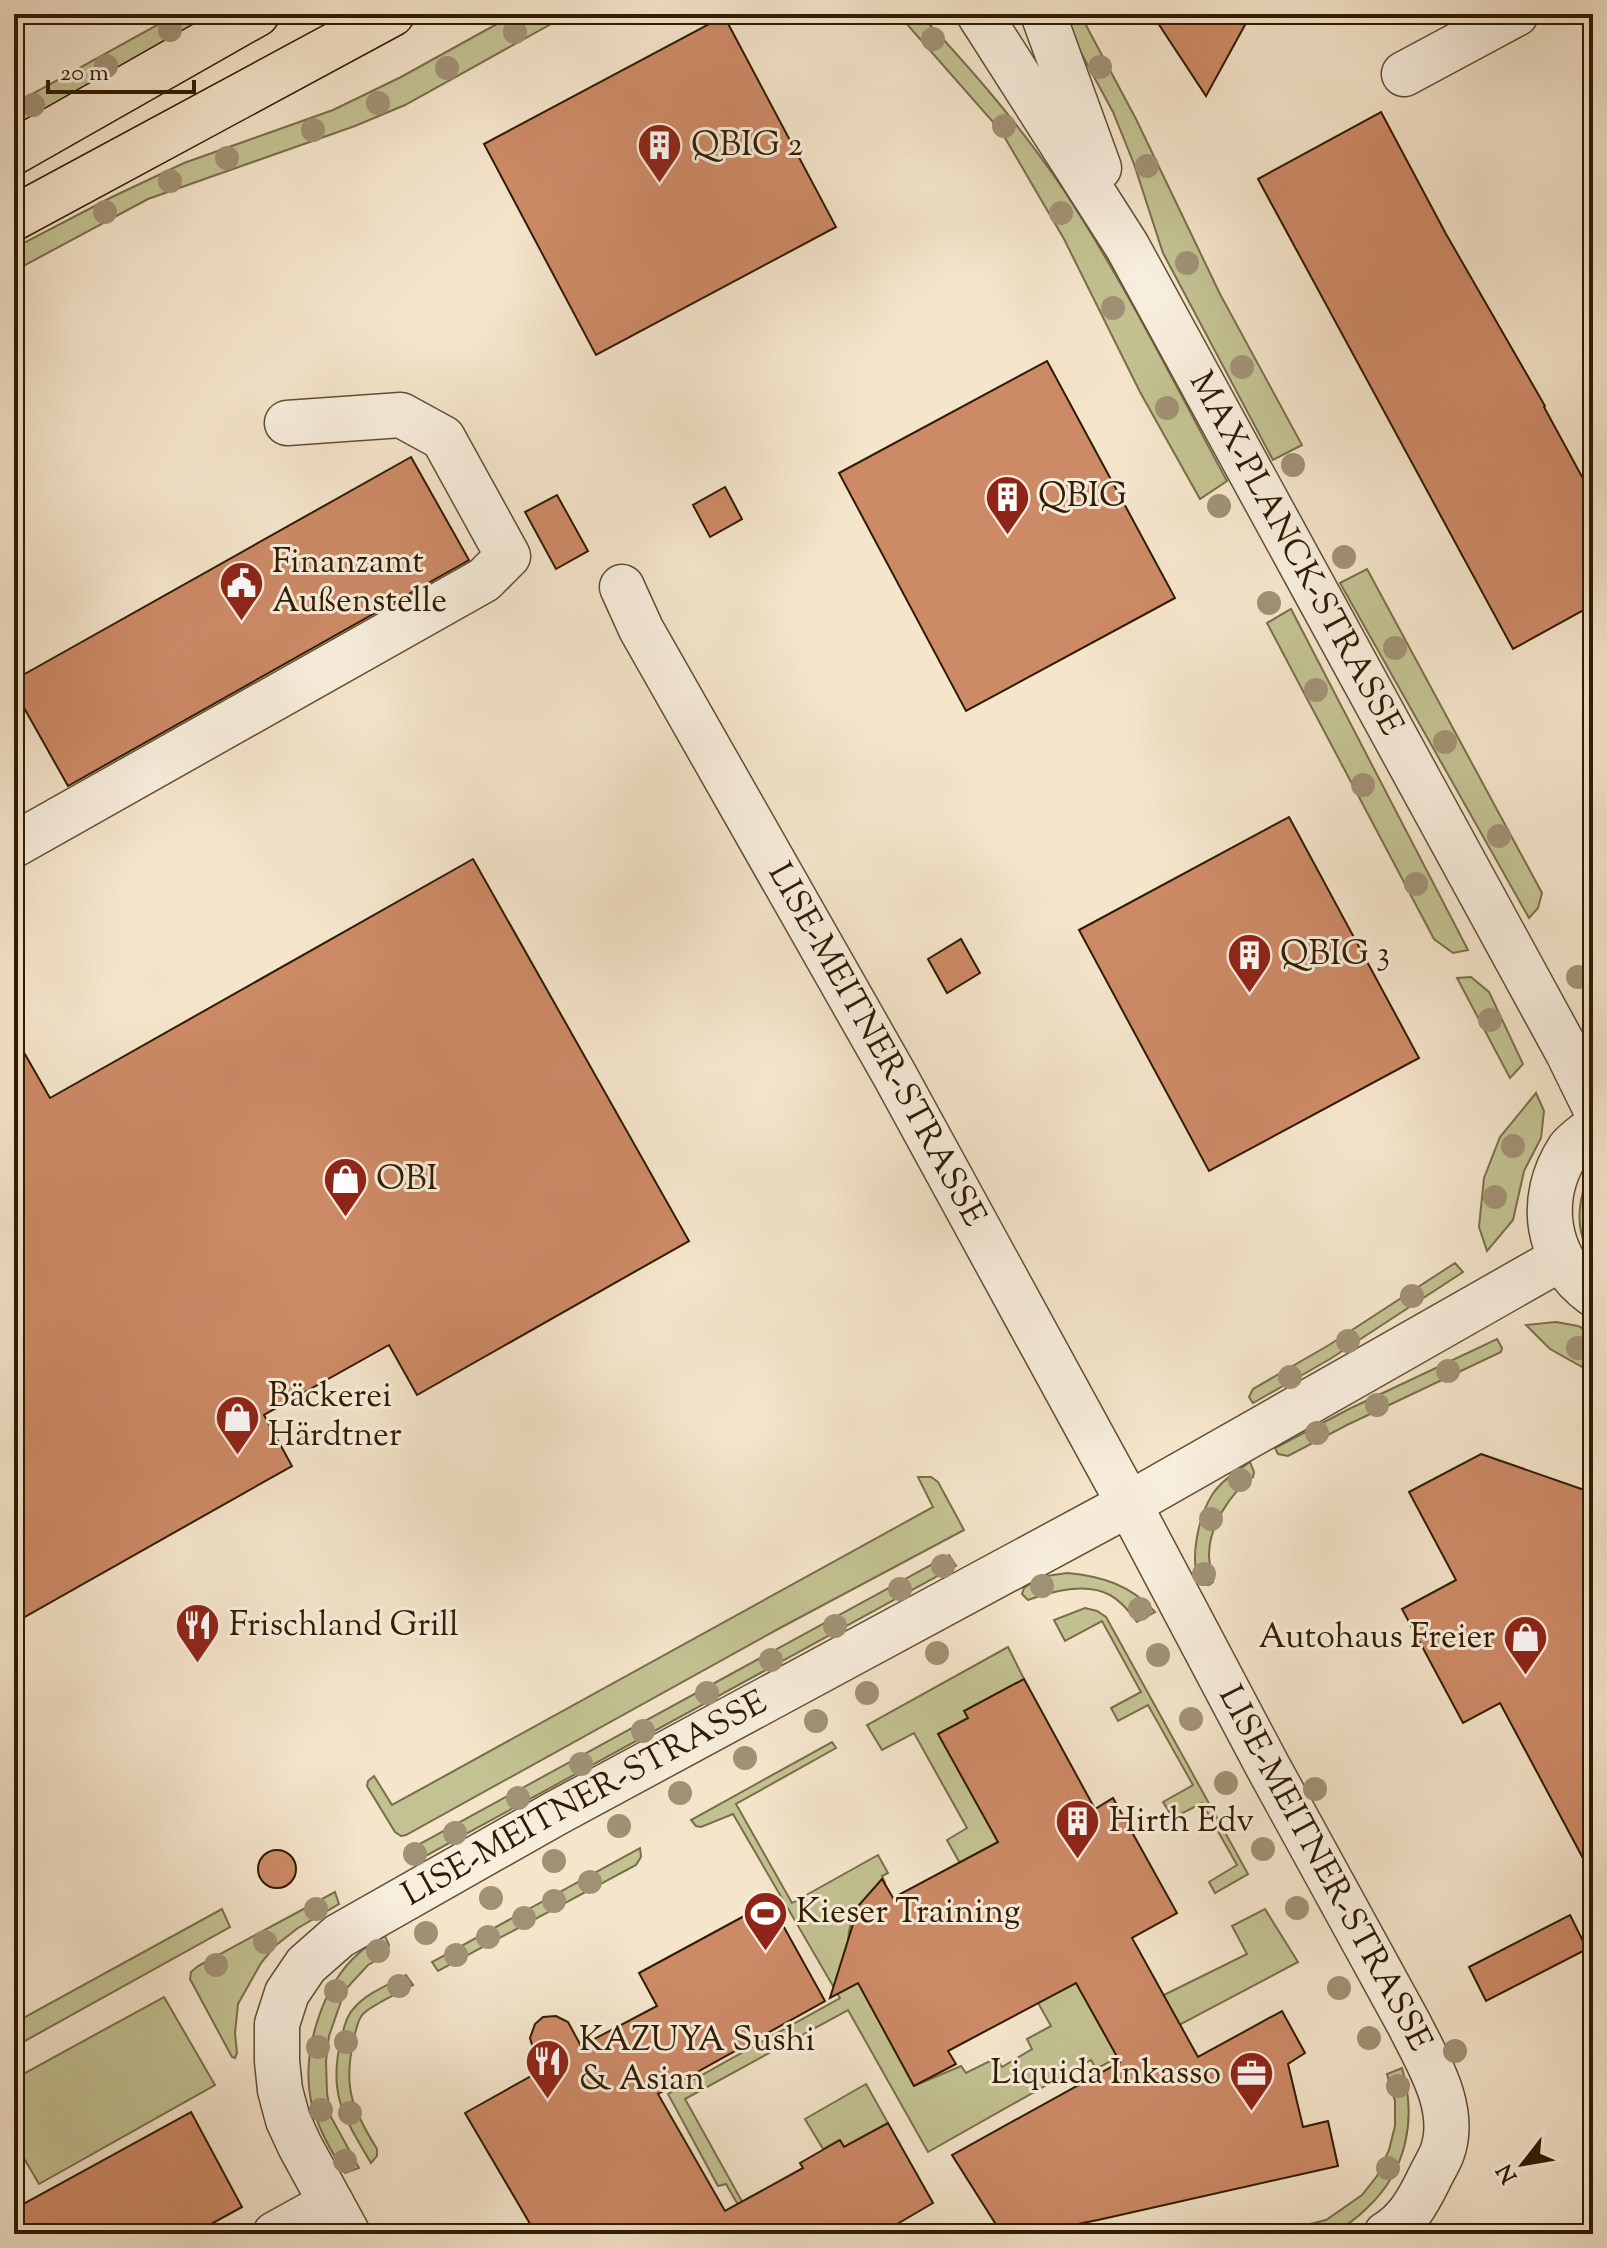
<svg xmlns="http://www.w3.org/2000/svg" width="1607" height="2248" font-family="'Sorts Mill Goudy',serif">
  <rect width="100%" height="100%" fill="#f5e5cb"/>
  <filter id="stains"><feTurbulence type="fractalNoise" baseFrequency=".0025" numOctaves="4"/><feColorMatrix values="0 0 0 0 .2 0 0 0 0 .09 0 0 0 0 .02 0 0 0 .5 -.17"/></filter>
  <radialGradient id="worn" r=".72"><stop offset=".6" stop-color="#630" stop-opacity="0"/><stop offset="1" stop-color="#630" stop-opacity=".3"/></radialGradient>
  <g fill="#c3c292" stroke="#7a6e49" stroke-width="2">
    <path d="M177,14H213L14,128V104Z"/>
    <path d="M515,14H569L405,105L355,126L148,199L14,271V248L112,197L184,163L333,110L401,77Z"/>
    <path d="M898,14H920C971,69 1021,126 1063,189C1124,282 1174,383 1227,481L1200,499L1140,392L1064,239L1001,131Z"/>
    <path d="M1060,14H1080L1136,119L1220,294L1302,445L1273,460L1163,253L1134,164L1113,112Z"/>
    <path d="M1367,569L1542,893L1538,908L1529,918L1340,583Z"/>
    <path d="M1291,609L1468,950L1453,953L1434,939L1267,623Z"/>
    <path d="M1471,977L1489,992L1523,1064L1510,1078L1457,978Z"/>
    <path d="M1536,1093L1544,1111L1541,1138L1524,1171L1513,1220L1487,1251L1479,1227L1484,1178L1500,1137Z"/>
    <path d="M1593,1170V1257C1573,1232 1577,1195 1593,1170Z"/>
    <path d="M1455,1263L1463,1272L1330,1359L1253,1403L1249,1397L1253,1389L1329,1345Z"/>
    <path d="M1556,1322L1578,1326L1593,1333V1373L1550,1349L1526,1325Z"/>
    <path d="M1497,1339L1502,1348L1501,1352L1347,1425L1288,1456L1278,1454L1275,1448L1349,1409Z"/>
    <path d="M1250,1462L1254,1472L1253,1477C1230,1493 1209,1526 1209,1555C1209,1564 1212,1573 1213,1582L1209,1585H1202C1187,1564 1199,1516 1212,1495C1221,1481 1237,1471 1250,1462Z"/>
    <path d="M918,1477H931L938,1482L964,1530L780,1628L406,1835L401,1836L395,1832L367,1786L368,1781L374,1776L392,1805L933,1507Z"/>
    <path d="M949,1555L956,1566L422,1858L413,1857L405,1852Z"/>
    <path d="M1067,1573C1101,1576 1131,1585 1155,1612L1137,1622C1130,1612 1121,1601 1110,1595C1086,1582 1052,1591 1028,1600L1022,1594L1024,1588L1040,1577Z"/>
    <path d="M1085,1608L1097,1611L1106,1617L1248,1874L1215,1893L1209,1882L1237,1865L1202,1803L1173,1818L1163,1802L1193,1785L1148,1705L1118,1721L1111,1708L1141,1692L1102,1621L1065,1641L1054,1620Z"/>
    <path d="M1008,1647L1024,1679L965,1711L968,1718L939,1735L1102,2029L1164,1995L1247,1954L1232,1926L1265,1909L1298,1962L1096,2069L1091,2060L928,2152L848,2010L685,2099L760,2234H755L726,2184L718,2186L668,2094L840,1998L733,1814L701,1827L696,1826L691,1820L832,1742L836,1748L736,1804L792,1903L878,1855L888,1873L882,1876L885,1883C825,1923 850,1969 878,2019C890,2042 902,2064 914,2086L961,2066L966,2073L996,2058L1002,2067L1032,2049L1027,2039L1051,2026L947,1840L967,1828L914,1733L882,1750L867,1725Z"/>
    <path d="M640,1848L641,1857L636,1865L438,1971L432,1962Z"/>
    <path d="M335,1892L339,1904L298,1928L275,1946L261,1963L238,2004L235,2033L237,2053L235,2058L232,2057L190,1979L191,1972L198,1966Z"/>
    <path d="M222,1909L230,1927L14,2047V2023Z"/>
    <path d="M385,1936L389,1945L386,1955L368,1965L345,1990L329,2036L326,2061L327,2093L331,2117L359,2168L345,2173C331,2151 317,2127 311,2101C301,2053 322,1985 359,1953C367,1946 376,1941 385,1936Z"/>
    <path d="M406,1975L413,1985C402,1991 370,2006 363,2014C357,2020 355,2034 353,2043C343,2089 353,2110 377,2149V2156L371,2163C343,2116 327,2092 342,2036C344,2026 347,2015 354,2008C367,1993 388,1985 406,1975Z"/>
    <path d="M164,1997L215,2085L39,2184L21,2153L14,2157V2079Z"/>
    <path d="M1402,2068C1417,2118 1407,2171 1367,2208C1359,2216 1349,2225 1337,2229C1316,2237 1293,2234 1270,2234L1326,2220L1362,2195L1377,2176L1389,2150L1395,2126V2101L1387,2074Z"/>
    <path d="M866,2084L888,2123L844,2147L839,2140L823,2149L805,2119Z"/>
  </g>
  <g fill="#cd8a67" stroke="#301b00" stroke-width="2">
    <path d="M1152,14H1251L1206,96Z"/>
    <path d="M724,16L836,227L596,355L484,144Z"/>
    <path d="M1381,112L1446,234L1545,406L1544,407L1593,497V605L1513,649L1258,179Z"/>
    <path d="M1047,361L1175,598L966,711L839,473Z"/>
    <path d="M411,457L469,560L68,786L14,690V680Z"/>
    <path d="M725,487L742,519L710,537L693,505Z"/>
    <path d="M557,495L588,551L556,569L525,512Z"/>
    <path d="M1289,817L1419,1058L1209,1171L1079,930Z"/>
    <path d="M473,859L689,1241L417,1395L389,1345L264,1415L292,1466L14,1623V1035L50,1098Z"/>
    <path d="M961,939L980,973L947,993L928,959Z"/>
    <path d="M1481,1454L1593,1493V1877L1500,1703L1463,1723L1402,1609L1456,1580L1409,1492Z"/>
    <path d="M1024,1679L1095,1809L1113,1798L1177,1913L1132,1938L1198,2057L1282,2011L1305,2053L1288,2064L1303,2127L1328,2121L1338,2166L1098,2220L1028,2234H1002L952,2155L1120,2062L1076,1983L948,2051L956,2064L914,2086L858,1983L830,1998L859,1905L882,1879L893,1898L998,1842L938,1734L968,1718L964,1711Z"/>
    <circle cx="277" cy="1869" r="19"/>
    <path d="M770,1902L825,2001L658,2094L725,2211L803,2168L800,2163L840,2140L844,2147L888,2123L933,2203L880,2234H536L465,2113L540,2071L530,2038L535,2024L543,2017L556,2016L568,2022L581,2046L657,2006L639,1973Z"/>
    <path d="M1570,1915L1587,1949L1486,2001L1469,1967Z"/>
    <path d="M191,2112L242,2207L193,2234H14V2209Z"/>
  </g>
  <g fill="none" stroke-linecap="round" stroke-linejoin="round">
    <defs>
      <g id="minor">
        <path id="s1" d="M979,14L1127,246L1568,1053L1593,1104"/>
        <path d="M1043,14L1099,168"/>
        <path d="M1404,74L1516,14"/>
        <path id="s2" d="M622,587L641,629L894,1074L1129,1504L1267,1765L1409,2024C1428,2062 1458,2109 1442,2153C1438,2163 1432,2172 1428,2181C1417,2203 1407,2221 1386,2234"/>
        <path d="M14,845L484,580L508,556L443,438L401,415L287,423"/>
        <path d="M1593,1128C1585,1135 1575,1141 1569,1149C1537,1198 1545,1259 1593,1294"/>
        <path d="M275,2234L331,2203"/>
        <path id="s3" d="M348,2234L300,2146L288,2120L280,2090L277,2061V2024L287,1993L306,1965L339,1936L556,1813L1129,1504L1560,1259"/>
      </g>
      <g id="major">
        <path d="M14,152L257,14"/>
        <path d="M14,218L392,14"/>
      </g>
    </defs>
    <use href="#minor" stroke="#614e33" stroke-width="47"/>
    <use href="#major" stroke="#301b00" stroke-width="47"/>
    <use href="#minor" stroke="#f8eedd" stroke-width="44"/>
    <use href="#major" stroke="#f5e5cb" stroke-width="44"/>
  </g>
  <g fill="#a19174">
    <circle cx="170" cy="30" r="12"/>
    <circle cx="515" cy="32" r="12"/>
    <circle cx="933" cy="39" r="12"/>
    <circle cx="106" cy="66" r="12"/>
    <circle cx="1100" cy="67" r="12"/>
    <circle cx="447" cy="68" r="12"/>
    <circle cx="378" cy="103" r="12"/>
    <circle cx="33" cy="105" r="12"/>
    <circle cx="1004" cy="126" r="12"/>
    <circle cx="313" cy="130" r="12"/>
    <circle cx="227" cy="158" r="12"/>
    <circle cx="1147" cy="166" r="12"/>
    <circle cx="170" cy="181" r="12"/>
    <circle cx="105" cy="212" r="12"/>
    <circle cx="1061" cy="213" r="12"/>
    <circle cx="1187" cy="263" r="12"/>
    <circle cx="1113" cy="308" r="12"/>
    <circle cx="1242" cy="367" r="12"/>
    <circle cx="1167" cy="408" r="12"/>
    <circle cx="1293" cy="465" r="12"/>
    <circle cx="1219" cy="506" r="12"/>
    <circle cx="1344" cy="557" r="12"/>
    <circle cx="1269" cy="603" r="12"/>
    <circle cx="1395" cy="648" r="12"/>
    <circle cx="1316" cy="690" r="12"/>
    <circle cx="1445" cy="742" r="12"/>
    <circle cx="1363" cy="785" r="12"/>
    <circle cx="1499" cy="836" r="12"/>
    <circle cx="1416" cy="884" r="12"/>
    <circle cx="1578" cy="977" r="12"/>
    <circle cx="1490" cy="1020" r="12"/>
    <circle cx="1513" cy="1146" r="12"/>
    <circle cx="1495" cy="1197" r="12"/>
    <circle cx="1412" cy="1296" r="12"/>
    <circle cx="1348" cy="1341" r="12"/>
    <circle cx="1578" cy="1348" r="12"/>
    <circle cx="1448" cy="1371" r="12"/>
    <circle cx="1290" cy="1377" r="12"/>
    <circle cx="1377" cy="1405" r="12"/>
    <circle cx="1317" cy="1433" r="12"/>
    <circle cx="1240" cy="1480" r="12"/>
    <circle cx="1211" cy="1519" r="12"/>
    <circle cx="943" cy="1566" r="12"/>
    <circle cx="1204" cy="1574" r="12"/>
    <circle cx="1042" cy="1586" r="12"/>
    <circle cx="900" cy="1589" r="12"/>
    <circle cx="1140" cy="1609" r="12"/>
    <circle cx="835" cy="1626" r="12"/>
    <circle cx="937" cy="1653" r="12"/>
    <circle cx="1158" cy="1655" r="12"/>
    <circle cx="771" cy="1660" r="12"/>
    <circle cx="707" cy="1693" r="12"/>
    <circle cx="867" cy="1693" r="12"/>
    <circle cx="1191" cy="1719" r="12"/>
    <circle cx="816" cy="1721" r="12"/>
    <circle cx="643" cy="1731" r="12"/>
    <circle cx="745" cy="1758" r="12"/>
    <circle cx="581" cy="1764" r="12"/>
    <circle cx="1226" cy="1783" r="12"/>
    <circle cx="1315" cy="1789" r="12"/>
    <circle cx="680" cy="1793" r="12"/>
    <circle cx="518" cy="1798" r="12"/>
    <circle cx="619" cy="1826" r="12"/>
    <circle cx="455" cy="1833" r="12"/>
    <circle cx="1263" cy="1849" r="12"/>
    <circle cx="415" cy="1854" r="12"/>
    <circle cx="554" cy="1861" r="12"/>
    <circle cx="590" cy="1882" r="12"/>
    <circle cx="491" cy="1898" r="12"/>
    <circle cx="554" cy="1901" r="12"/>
    <circle cx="1297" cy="1908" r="12"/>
    <circle cx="316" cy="1909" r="12"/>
    <circle cx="524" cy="1918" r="12"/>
    <circle cx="426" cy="1933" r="12"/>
    <circle cx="488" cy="1937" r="12"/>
    <circle cx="265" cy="1942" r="12"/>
    <circle cx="378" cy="1951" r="12"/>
    <circle cx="456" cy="1955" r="12"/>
    <circle cx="216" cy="1965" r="12"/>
    <circle cx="399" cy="1986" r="12"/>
    <circle cx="1339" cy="1988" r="12"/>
    <circle cx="336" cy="1991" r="12"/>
    <circle cx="1369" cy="2038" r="12"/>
    <circle cx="346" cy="2042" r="12"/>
    <circle cx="318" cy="2047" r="12"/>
    <circle cx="1455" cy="2051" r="12"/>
    <circle cx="1398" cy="2086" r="12"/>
    <circle cx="321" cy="2110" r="12"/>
    <circle cx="350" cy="2113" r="12"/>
    <circle cx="345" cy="2161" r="12"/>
    <circle cx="1388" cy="2168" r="12"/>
  </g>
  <defs>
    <symbol id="building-pin" viewBox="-11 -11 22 30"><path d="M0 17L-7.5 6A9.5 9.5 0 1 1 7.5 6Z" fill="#8f2418" stroke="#f8eedd"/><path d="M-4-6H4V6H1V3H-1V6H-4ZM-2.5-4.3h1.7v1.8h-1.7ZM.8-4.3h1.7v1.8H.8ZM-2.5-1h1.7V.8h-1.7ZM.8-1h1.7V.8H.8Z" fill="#fff"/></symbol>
    <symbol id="civic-pin" viewBox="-11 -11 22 30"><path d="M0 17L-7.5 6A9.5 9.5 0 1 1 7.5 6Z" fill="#8f2418" stroke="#f8eedd"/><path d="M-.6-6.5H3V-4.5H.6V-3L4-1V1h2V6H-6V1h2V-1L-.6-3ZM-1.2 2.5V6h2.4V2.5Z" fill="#fff"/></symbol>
    <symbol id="shop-pin" viewBox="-11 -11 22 30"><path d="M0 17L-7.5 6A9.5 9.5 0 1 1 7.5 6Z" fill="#8f2418" stroke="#f8eedd"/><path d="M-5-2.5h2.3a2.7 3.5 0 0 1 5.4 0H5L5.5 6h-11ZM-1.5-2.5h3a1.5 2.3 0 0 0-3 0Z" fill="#fff"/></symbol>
    <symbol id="restaurant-pin" viewBox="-11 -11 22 30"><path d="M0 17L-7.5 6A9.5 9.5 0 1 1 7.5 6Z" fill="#8f2418" stroke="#f8eedd"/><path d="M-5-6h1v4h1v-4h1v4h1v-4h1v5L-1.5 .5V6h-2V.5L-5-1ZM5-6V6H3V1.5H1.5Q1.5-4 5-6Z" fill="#fff"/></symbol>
    <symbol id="stadium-pin" viewBox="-11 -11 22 30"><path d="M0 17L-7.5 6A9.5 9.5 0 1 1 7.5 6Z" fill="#8f2418" stroke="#f8eedd"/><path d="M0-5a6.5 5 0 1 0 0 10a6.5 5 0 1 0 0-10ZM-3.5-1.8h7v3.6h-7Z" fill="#fff"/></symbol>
    <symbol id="office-pin" viewBox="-11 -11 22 30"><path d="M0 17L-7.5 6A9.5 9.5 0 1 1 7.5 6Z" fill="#8f2418" stroke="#f8eedd"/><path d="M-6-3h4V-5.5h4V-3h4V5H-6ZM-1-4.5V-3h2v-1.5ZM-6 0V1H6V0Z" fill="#fff"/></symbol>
  </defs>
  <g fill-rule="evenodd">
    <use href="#building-pin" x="634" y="120" width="51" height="69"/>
    <use href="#building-pin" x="982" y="472" width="51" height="69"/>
    <use href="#civic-pin" x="216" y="558" width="51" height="69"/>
    <use href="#building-pin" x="1224" y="930" width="51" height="69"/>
    <use href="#shop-pin" x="320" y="1154" width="51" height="69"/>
    <use href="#shop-pin" x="212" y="1392" width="51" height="69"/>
    <use href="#restaurant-pin" x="172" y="1600" width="51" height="69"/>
    <use href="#shop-pin" x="1500" y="1612" width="51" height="69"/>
    <use href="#building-pin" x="1052" y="1796" width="51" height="69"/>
    <use href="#stadium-pin" x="740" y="1888" width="51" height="69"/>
    <use href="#restaurant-pin" x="522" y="2036" width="51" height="69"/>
    <use href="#office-pin" x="1226" y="2048" width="51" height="69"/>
  </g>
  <g text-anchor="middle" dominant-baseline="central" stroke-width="6" stroke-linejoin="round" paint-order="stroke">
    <g font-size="34" fill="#301b00" stroke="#f8eedd" text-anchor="start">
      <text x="691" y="146">QBIG 2</text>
      <text x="1038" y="497">QBIG</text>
      <text x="272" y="563">Finanzamt<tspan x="272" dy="39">Außenstelle</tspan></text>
      <text x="1280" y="955">QBIG 3</text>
      <text x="376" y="1180">OBI</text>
      <text x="268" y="1397">Bäckerei<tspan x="268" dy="39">Härdtner</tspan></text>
      <text x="229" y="1626">Frischland Grill</text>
      <text x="1495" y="1638" text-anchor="end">Autohaus Freier</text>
      <text x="1109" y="1822">Hirth Edv</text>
      <text x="796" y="1913">Kieser Training</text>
      <text x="579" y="2041">KAZUYA Sushi<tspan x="579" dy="39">&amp; Asian</tspan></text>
      <text x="1221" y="2074" text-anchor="end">Liquida Inkasso</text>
    </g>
    <g font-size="34" fill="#301b00" stroke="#f8eedd">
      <text stroke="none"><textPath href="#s1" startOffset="626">MAX-PLANCK-STRASSE</textPath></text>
      <text stroke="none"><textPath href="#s2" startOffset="524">LISE-MEITNER-STRASSE</textPath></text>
      <text stroke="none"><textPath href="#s3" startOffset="618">LISE-MEITNER-STRASSE</textPath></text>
      <text stroke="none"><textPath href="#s2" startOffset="1462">LISE-MEITNER-STRASSE</textPath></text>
    </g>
  </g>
  <rect width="1607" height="2248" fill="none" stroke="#f5e5cb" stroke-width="48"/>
  <rect x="16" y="16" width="1575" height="2216" fill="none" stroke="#301b00" stroke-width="4"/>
  <rect x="24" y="24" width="1559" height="2200" fill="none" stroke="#301b00" stroke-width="2"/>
  <g transform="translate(1523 2164) rotate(239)" stroke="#f8eedd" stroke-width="6" paint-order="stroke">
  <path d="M0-6L14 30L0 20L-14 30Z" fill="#301b00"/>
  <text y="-12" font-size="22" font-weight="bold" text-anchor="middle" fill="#301b00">N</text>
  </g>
  <path d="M48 80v12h146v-12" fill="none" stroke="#301b00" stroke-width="4"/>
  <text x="60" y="80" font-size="24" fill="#301b00" stroke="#f8eedd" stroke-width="6" paint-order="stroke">20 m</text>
  <rect width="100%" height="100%" filter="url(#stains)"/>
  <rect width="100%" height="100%" fill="url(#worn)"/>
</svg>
